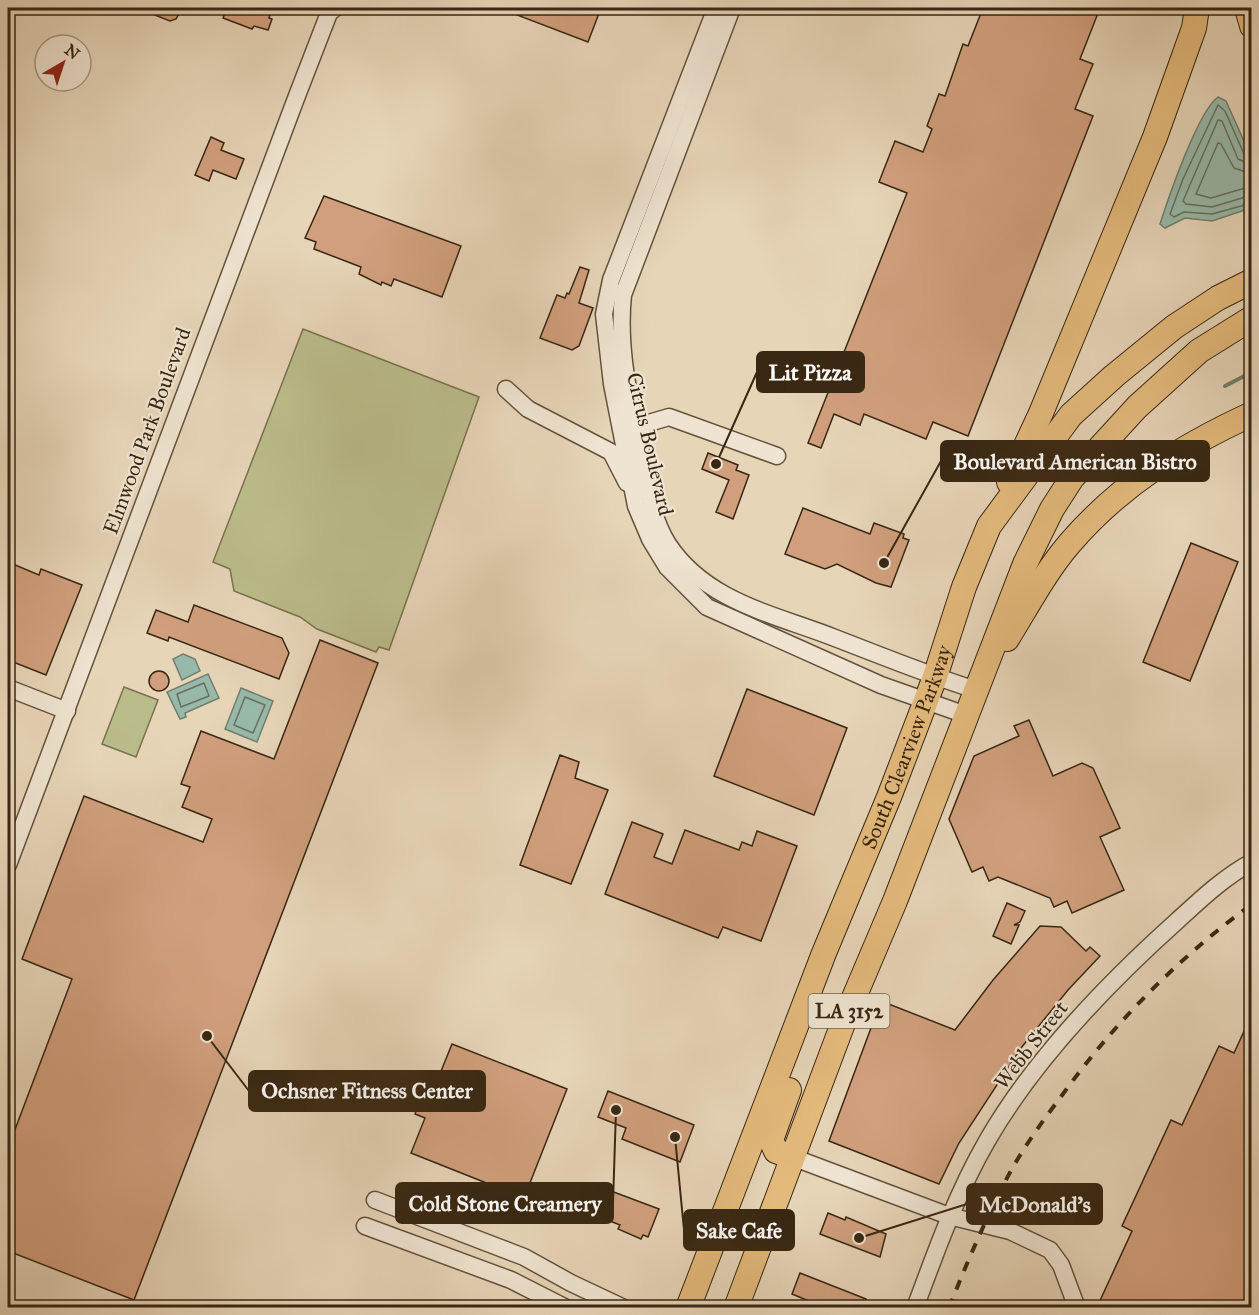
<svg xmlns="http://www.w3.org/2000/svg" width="1259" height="1315" font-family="'IM FELL Great Primer',serif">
  <rect width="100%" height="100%" fill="#e7d5b8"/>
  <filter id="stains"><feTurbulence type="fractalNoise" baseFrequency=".00333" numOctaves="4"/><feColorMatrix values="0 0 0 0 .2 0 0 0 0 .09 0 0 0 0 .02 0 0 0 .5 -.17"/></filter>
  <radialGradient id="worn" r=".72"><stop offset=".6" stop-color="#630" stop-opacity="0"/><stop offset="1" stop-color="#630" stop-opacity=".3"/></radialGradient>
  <g fill="#bbbc8b" stroke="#7a724e" stroke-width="1.5">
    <path d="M303,329L479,397L389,650L379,647L376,652L317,629L300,617L234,591L230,569L213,562Z"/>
    <path d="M124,687L158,700L136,757L102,744Z"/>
  </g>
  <g fill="#98b9aa" stroke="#727f6d" stroke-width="1.5">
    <path d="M1218,97L1226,101L1251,157V208L1212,221L1185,218L1165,228L1160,224C1168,199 1198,111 1218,97Z"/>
    <path d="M183,654L195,659L200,671L182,680L173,659Z"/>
    <path d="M208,674L219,698L185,713L186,717L180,719L167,692Z"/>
    <path d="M241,688L273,701L257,742L225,729Z"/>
  </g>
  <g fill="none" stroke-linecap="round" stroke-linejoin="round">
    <g stroke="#68705e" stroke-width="1.5">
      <path d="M1252,157L1244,154L1225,111L1218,105L1183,179L1170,214L1174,217L1184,212L1212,214L1252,203"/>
      <path d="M1252,165L1238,159L1222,121L1218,120L1183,201L1186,204L1212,207L1252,195"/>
      <path d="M1252,174L1234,168L1221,144L1218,143L1196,194L1211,198L1252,186"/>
      <path d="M204,683L209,696L181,707L177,694Z"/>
      <path d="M245,697L265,705L253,733L234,725Z"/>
    </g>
    <path stroke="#727f6d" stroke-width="4" d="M1225,386L1252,372"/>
  </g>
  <g fill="#d19f7d" stroke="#382712" stroke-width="1.5">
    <path d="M137,8H182L176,19L170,21Z"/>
    <path d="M227,8H251L270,15L269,18L272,19L268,30L254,26L252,29L223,18Z"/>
    <path d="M499,8H601L588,42Z"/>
    <path d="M983,8H1100L1080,59L1093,64L1075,109L1093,116L968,436L933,422L926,439L864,414L860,425L834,414L821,448L808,443L907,193L879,182L895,141L923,152L932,129L927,126L939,94L945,96L963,44L968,46Z"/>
    <path d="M211,137L224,143L221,150L244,159L236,179L213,170L209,181L195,175Z"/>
    <path d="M324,196L461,246L442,297L394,279L391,286L382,282L381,285L359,274L361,267L314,249L316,242L305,238Z"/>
    <path d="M580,267L589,270L579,303L593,308L579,346L572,350L540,338L557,295L565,298L567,293L569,294Z"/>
    <path d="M708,453L738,465L736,470L749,475L733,519L716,512L729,480L702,469Z"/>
    <path d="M803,508L870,534L874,523L904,534L903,538L909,540L891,587L876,583L837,564L825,569L785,554Z"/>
    <path d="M1191,543L1238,562L1190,681L1143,662Z"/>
    <path d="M8,562L39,575L41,569L82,585L46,675L8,660Z"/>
    <path d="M194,605L282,638L289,653L279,679L169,637L168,641L147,633L156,610L188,622Z"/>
    <path d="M320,640L378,663L134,1300L8,1251V1148L72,979L22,959L84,796L203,842L212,819L182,807L190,787L181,784L201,731L274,759Z"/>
    <circle cx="159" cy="681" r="10"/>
    <path d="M747,689L847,728L814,815L714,776Z"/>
    <path d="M1029,720L1053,776L1082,763L1093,768L1120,828L1100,837L1124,890L1072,913L1067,901L1054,907L1050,898L998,877L989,881L983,867L972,872L949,819L974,756L1019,736L1014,726Z"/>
    <path d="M560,755L579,762L575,778L608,790L571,884L520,865Z"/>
    <path d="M632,822L663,834L654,857L672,864L685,830L739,850L742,842L752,846L757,831L797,846L761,941L723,927L718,938L605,894Z"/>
    <path d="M1007,903L1025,911L1020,922L1014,925H1019L1011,944L993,936Z"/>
    <path d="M1040,926L1061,927L1086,951L1090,947L1100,956L1068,990L1021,1048L959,1143L939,1184L829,1141L881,1001L955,1030L993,980Z"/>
    <path d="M1251,1016V1291L1244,1308H1104L1098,1305L1132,1231L1122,1226L1171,1120L1182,1125L1219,1046L1234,1053Z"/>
    <path d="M452,1044L567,1089L524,1198L411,1153L425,1118L415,1114L421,1098L429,1101Z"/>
    <path d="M608,1091L694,1125L680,1162L622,1139L626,1128L598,1117Z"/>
    <path d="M595,1185L659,1209L648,1237L643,1235L641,1239L618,1229L620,1225L592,1214L587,1205Z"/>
    <path d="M828,1213L845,1220L846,1217L886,1234L880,1257L820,1234Z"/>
    <path d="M800,1273L866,1299L862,1308H826L792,1294Z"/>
  </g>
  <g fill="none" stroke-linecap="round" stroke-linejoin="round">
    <defs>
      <g id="minor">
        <path d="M716,8L611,280L604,314L612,384L636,506L650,539L667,567L707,607L881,685L966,715"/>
        <path d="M732,8L623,295C618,342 627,388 637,434C646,469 648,513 668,544C706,602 774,614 835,638C882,656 928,675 976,690"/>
        <path d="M506,389L528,409L611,452L627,483"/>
        <path d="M635,427L669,417L777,456"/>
        <path d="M8,688L67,711"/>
        <path d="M8,865L295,101L329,13L335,8"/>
        <path d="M792,1157L949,1216L1010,1231L1050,1250L1061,1265L1077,1308"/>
        <path d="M375,1200L524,1257L571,1283L624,1308"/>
        <path d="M365,1226L511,1280L566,1308"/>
        <path d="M915,1308C936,1251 957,1193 987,1141C1033,1061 1109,982 1177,921C1200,900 1224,877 1252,862"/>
      </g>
      <g id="highway">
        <path d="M1247,8L1252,26"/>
        <path d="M1009,482L1041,413L1155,137L1194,28L1197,8"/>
        <path d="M1007,639C1027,607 1045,572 1070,543C1120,485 1182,446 1252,414"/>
        <path d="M789,1090L771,1140L776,1151L792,1157"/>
        <path id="s1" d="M688,1308L824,953L889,797L935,677L964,587L989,526L1071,415L1114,376L1174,327L1218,298L1252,281"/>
        <path d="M736,1308L842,1026L895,901L1025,564L1052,509L1072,478L1137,407L1199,351L1252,318"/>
      </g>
    </defs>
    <use href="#minor" stroke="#64523c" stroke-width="19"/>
    <use href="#highway" stroke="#382712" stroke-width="26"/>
    <use href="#minor" stroke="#efe4d1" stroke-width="16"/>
    <use href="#highway" stroke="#e4ba7c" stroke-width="24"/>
    <path stroke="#382712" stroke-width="4" stroke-dasharray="10 10" stroke-linecap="butt" d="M949,1308C965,1267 983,1225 1003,1186C1018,1155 1039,1126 1060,1098C1114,1023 1177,959 1252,904"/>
  </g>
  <g text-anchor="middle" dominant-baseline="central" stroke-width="4.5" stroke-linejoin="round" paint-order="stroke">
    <rect fill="#efe4d1" stroke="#6f604b" stroke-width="1.5" x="808.5" y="994" width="81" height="34" rx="4.5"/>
    <g font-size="20" font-weight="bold" fill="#382712">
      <text x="849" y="1011">LA 3152</text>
    </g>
    <g font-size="21" fill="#382712" stroke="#efe4d1">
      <text transform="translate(147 431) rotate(-70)">Elmwood Park Boulevard</text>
      <text transform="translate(650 444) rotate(77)">Citrus Boulevard</text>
      <text stroke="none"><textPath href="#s1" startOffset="602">South Clearview Parkway</textPath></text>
      <text transform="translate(1031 1045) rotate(-52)">Webb Street</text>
    </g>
  </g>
  <path fill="none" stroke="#382712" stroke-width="2" d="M716 464L757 372M884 563L941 461M207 1036L249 1091M616 1110L613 1203M859 1238L967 1204M675 1137L684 1230"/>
  <g fill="#382712" stroke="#efe4d1" stroke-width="2">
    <circle cx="716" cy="464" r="6"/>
    <circle cx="884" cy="563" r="6"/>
    <circle cx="207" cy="1036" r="6"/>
    <circle cx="616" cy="1110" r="6"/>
    <circle cx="859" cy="1238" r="6"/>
    <circle cx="675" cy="1137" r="6"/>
  </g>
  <g fill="#382712" stroke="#382712" stroke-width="2">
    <rect x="757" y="352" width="107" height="40" rx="6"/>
    <rect x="941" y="441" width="268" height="40" rx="6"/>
    <rect x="249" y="1071" width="236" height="40" rx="6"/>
    <rect x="396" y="1183" width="217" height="40" rx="6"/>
    <rect x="967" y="1184" width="135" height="40" rx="6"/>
    <rect x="684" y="1210" width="110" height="40" rx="6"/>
  </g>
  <g font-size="22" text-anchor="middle" font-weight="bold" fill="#fff">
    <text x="810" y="380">Lit Pizza</text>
    <text x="1075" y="469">Boulevard American Bistro</text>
    <text x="367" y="1098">Ochsner Fitness Center</text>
    <text x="505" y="1211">Cold Stone Creamery</text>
    <text x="1035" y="1212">McDonald's</text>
    <text x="739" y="1238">Sake Cafe</text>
  </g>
  <rect width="1259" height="1315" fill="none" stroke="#e7d5b8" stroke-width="30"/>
  <rect x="9" y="9" width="1241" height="1297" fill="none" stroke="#382712" stroke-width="3"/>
  <rect x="15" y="15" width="1229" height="1285" fill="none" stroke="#382712" stroke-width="1.5"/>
  <g transform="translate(63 63) rotate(39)"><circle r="28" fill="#efe4d1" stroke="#a69885" stroke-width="1.5"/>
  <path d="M0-4.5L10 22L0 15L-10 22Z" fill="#8f2418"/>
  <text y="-9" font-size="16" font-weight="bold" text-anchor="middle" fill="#382712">N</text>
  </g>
  <rect width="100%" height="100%" filter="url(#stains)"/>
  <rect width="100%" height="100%" fill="url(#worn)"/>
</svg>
